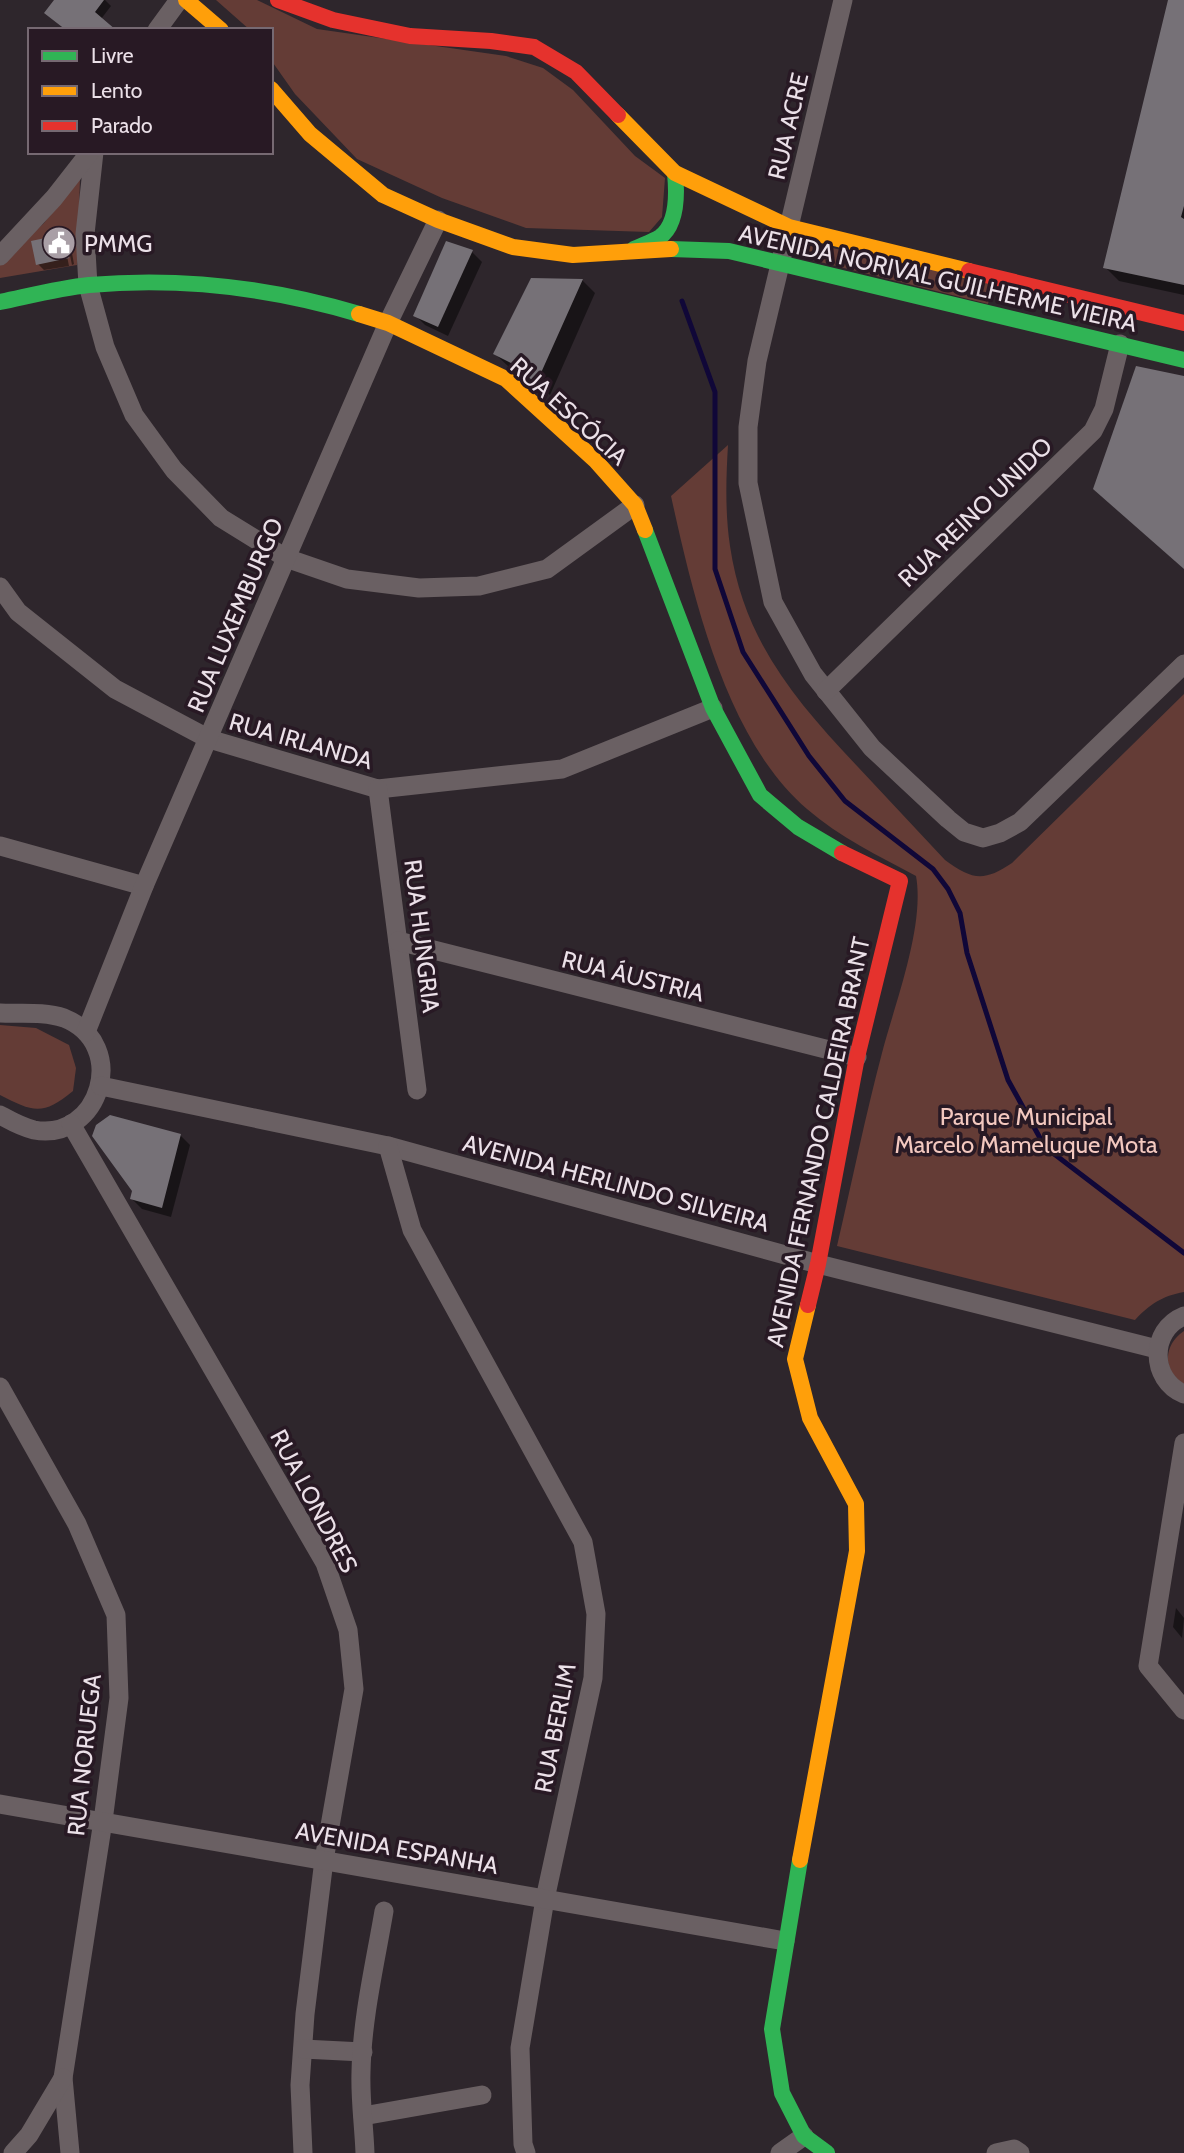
<svg xmlns="http://www.w3.org/2000/svg" width="1184" height="2153" font-family="Cabin,sans-serif">
  <rect width="100%" height="100%" fill="#2e262c"/>
  <g fill="#643c36">
    <path d="M216,0H257L317,29L506,56L543,68L573,90L635,156L665,178L662,217L649,232L526,228L442,198L357,159L295,94L271,60V30H250Z"/>
    <path d="M80,179L77,265L0,278V264L44,223Z"/>
    <path d="M805,242L993,283L988,304L800,257Z"/>
    <path d="M728,445C726,479 725,512 730,546C744,641 795,700 858,767C887,798 916,829 945,860C972,880 984,882 1012,863L1184,694V1292C1162,1296 1150,1304 1135,1320L837,1246C852,1182 865,1117 882,1053C895,1003 925,926 916,876C879,856 839,837 807,809C726,740 693,596 671,496Z"/>
    <path d="M0,1025L36,1028L69,1045L76,1068L73,1091C43,1116 33,1112 0,1095Z"/>
    <path d="M1184,1331V1384C1162,1371 1163,1345 1184,1331Z"/>
  </g>
  <g fill="#0007">
    <path d="M56,0H105L111,6L101,19Z"/>
    <path d="M1170,0H1184V295L1119,281L1105,267Z"/>
    <path d="M64,236L70,242L74,264L72,265L67,241H64L69,266L44,270L38,264Z"/>
    <path d="M472,252L482,262L448,336L425,325L415,315Z"/>
    <path d="M582,280L595,293L550,395L532,379L509,367L495,354Z"/>
    <path d="M180,1135L190,1145L171,1217L142,1209L132,1199Z"/>
    <path d="M1176,1608L1184,1618L1182,1638L1173,1627Z"/>
  </g>
  <g fill="none" stroke-linecap="round" stroke-linejoin="round">
    <path stroke="#100738" stroke-width="5" d="M682,301L715,392V569L743,652L809,756L845,801L933,869L948,889L960,913L967,953L1008,1080L1045,1147L1184,1253"/>
  </g>
  <g fill="#767177">
    <path d="M54,0H104L95,12L116,30H66L44,13Z"/>
    <path d="M1168,0H1184V206L1181,217L1184,219V285L1103,268Z"/>
    <path d="M64,234L69,258L36,265L31,241Z"/>
    <path d="M446,241L473,250L438,327L413,316Z"/>
    <path d="M531,278L583,279L536,384L517,366L493,354Z"/>
    <path d="M1136,366L1184,376V569L1093,489Z"/>
    <path d="M110,1115L181,1134L162,1208L130,1199L132,1191L92,1136L96,1125Z"/>
  </g>
  <g fill="none" stroke-linecap="round" stroke-linejoin="round">
    <g stroke="#6a6063" stroke-width="19">
      <path d="M843,0L757,361L748,427V483L773,602L813,674L872,748L948,819L964,832L983,838L1000,833L1020,822L1184,664"/>
      <path d="M157,30L179,0"/>
      <path d="M94,152L85,234L88,285L105,347L134,415L174,470L221,518L286,558L347,579L419,588L479,586L547,569L635,505"/>
      <path d="M0,256L54,198L90,152"/>
      <path d="M0,587L18,612L115,689L209,739L378,789L562,769L713,708"/>
      <path d="M826,691L1093,431L1104,409L1120,344"/>
      <path d="M378,789L417,1090"/>
      <path d="M0,846L144,886"/>
      <path d="M398,941L857,1057"/>
      <path d="M0,1013C20,1014 44,1011 64,1018C130,1044 100,1142 34,1130C21,1127 11,1121 0,1115"/>
      <path d="M86,1032L144,886L388,323L438,220"/>
      <path d="M101,1086L388,1146L818,1264L1157,1349"/>
      <path d="M71,1124L325,1563L348,1630L354,1689L324,1860L305,2014L300,2085L303,2153"/>
      <path d="M388,1146L412,1230L583,1542L596,1614L593,1678L545,1899L520,2048L523,2144L526,2153"/>
      <path d="M1184,1316C1149,1330 1150,1380 1184,1394"/>
      <path d="M0,1387L77,1524L116,1615L119,1698L103,1821L63,2078L70,2153"/>
      <path d="M1184,1443L1148,1666L1184,1710"/>
      <path d="M0,1804L785,1941"/>
      <path d="M303,2049L363,2052"/>
      <path d="M363,2116L482,2095"/>
      <path d="M13,2153L29,2135L63,2078"/>
      <path d="M365,2153C364,2126 360,2099 361,2072C362,2018 375,1964 384,1911"/>
      <path d="M780,2153L804,2136"/>
      <path d="M996,2153L1014,2149L1020,2153"/>
    </g>
    <g stroke="#30b455" stroke-width="16">
      <path d="M634,249C642,245 652,242 660,237C678,224 677,193 675,173"/>
      <path d="M671,249L729,251L1184,360"/>
      <path d="M0,302C29,296 60,288 89,285C180,277 272,288 359,314"/>
      <path d="M645,530L713,708L760,795L798,827L842,853"/>
      <path d="M800,1860L772,2029L782,2093L804,2136L827,2153"/>
    </g>
    <g stroke="#ff9f0a" stroke-width="16">
      <path d="M186,0L221,30"/>
      <path d="M271,89L310,134L383,195L438,220L513,247L573,255L671,249"/>
      <path d="M618,115L675,173L789,227L969,271"/>
      <path d="M359,314L388,323L506,379L595,460L635,505L645,530"/>
      <path d="M800,1860L857,1551L856,1504L810,1418L795,1359L808,1305"/>
    </g>
    <g stroke="#e5322d" stroke-width="16">
      <path d="M278,0L333,20L410,36L491,41L534,47L576,72L618,115"/>
      <path d="M969,271L1184,323"/>
      <path d="M808,1305L818,1264L857,1057L900,881L842,853"/>
    </g>
  </g>
  <defs>
    <symbol id="civic-disc" viewBox="-11 -11 22 22"><circle r="9.5" fill="#a99fa6" stroke="#281924"/><path d="M-.6-6.5H3V-4.5H.6V-3L4-1V1h2V6H-6V1h2V-1L-.6-3ZM-1.2 2.5V6h2.4V2.5Z" fill="#fff"/></symbol>
  </defs>
  <g fill-rule="evenodd">
    <use href="#civic-disc" x="40" y="224" width="38" height="38"/>
  </g>
  <g text-anchor="middle" dominant-baseline="central" stroke-width="7" stroke-linejoin="round" paint-order="stroke">
    <g font-size="24" fill="#ebe0e8" stroke="#281924">
      <text transform="translate(788 126) rotate(-77)">RUA ACRE</text>
      <text transform="translate(938 278) rotate(13)">AVENIDA NORIVAL GUILHERME VIEIRA</text>
      <text transform="translate(569 411) rotate(42)">RUA ESCÓCIA</text>
      <text transform="translate(975 512) rotate(-44)">RUA REINO UNIDO</text>
      <text transform="translate(235 615) rotate(-67)">RUA LUXEMBURGO</text>
      <text transform="translate(301 741) rotate(16)">RUA IRLANDA</text>
      <text transform="translate(422 936) rotate(83)">RUA HUNGRIA</text>
      <text transform="translate(633 976) rotate(14)">RUA ÁUSTRIA</text>
      <text transform="translate(818 1142) rotate(-78)">AVENIDA FERNANDO CALDEIRA BRANT</text>
      <text transform="translate(616 1183) rotate(15)">AVENIDA HERLINDO SILVEIRA</text>
      <text transform="translate(314 1501) rotate(62)">RUA LONDRES</text>
      <text transform="translate(555 1728) rotate(-79)">RUA BERLIM</text>
      <text transform="translate(84 1755) rotate(-84)">RUA NORUEGA</text>
      <text transform="translate(397 1848) rotate(10)">AVENIDA ESPANHA</text>
    </g>
    <g font-size="24" fill="#ebe0e8" stroke="#281924" text-anchor="start">
      <text x="84" y="243">PMMG</text>
    </g>
    <g font-size="24" fill="#f3c8bf" stroke="#281924">
      <text x="1026" y="1116">Parque Municipal<tspan x="1026" dy="28">Marcelo Mameluque Mota</tspan></text>
    </g>
  </g>
  <rect x="28" y="28" width="245" height="126" fill="#281924" stroke="#766972" stroke-width="2"/>
  <rect x="42" y="51" width="35" height="10" fill="#30b455" stroke="#766972" stroke-width="2"/>
  <text x="91" y="63" font-size="21" fill="#ebe0e8">Livre</text>
  <rect x="42" y="86" width="35" height="10" fill="#ff9f0a" stroke="#766972" stroke-width="2"/>
  <text x="91" y="98" font-size="21" fill="#ebe0e8">Lento</text>
  <rect x="42" y="121" width="35" height="10" fill="#e5322d" stroke="#766972" stroke-width="2"/>
  <text x="91" y="133" font-size="21" fill="#ebe0e8">Parado</text>
</svg>
